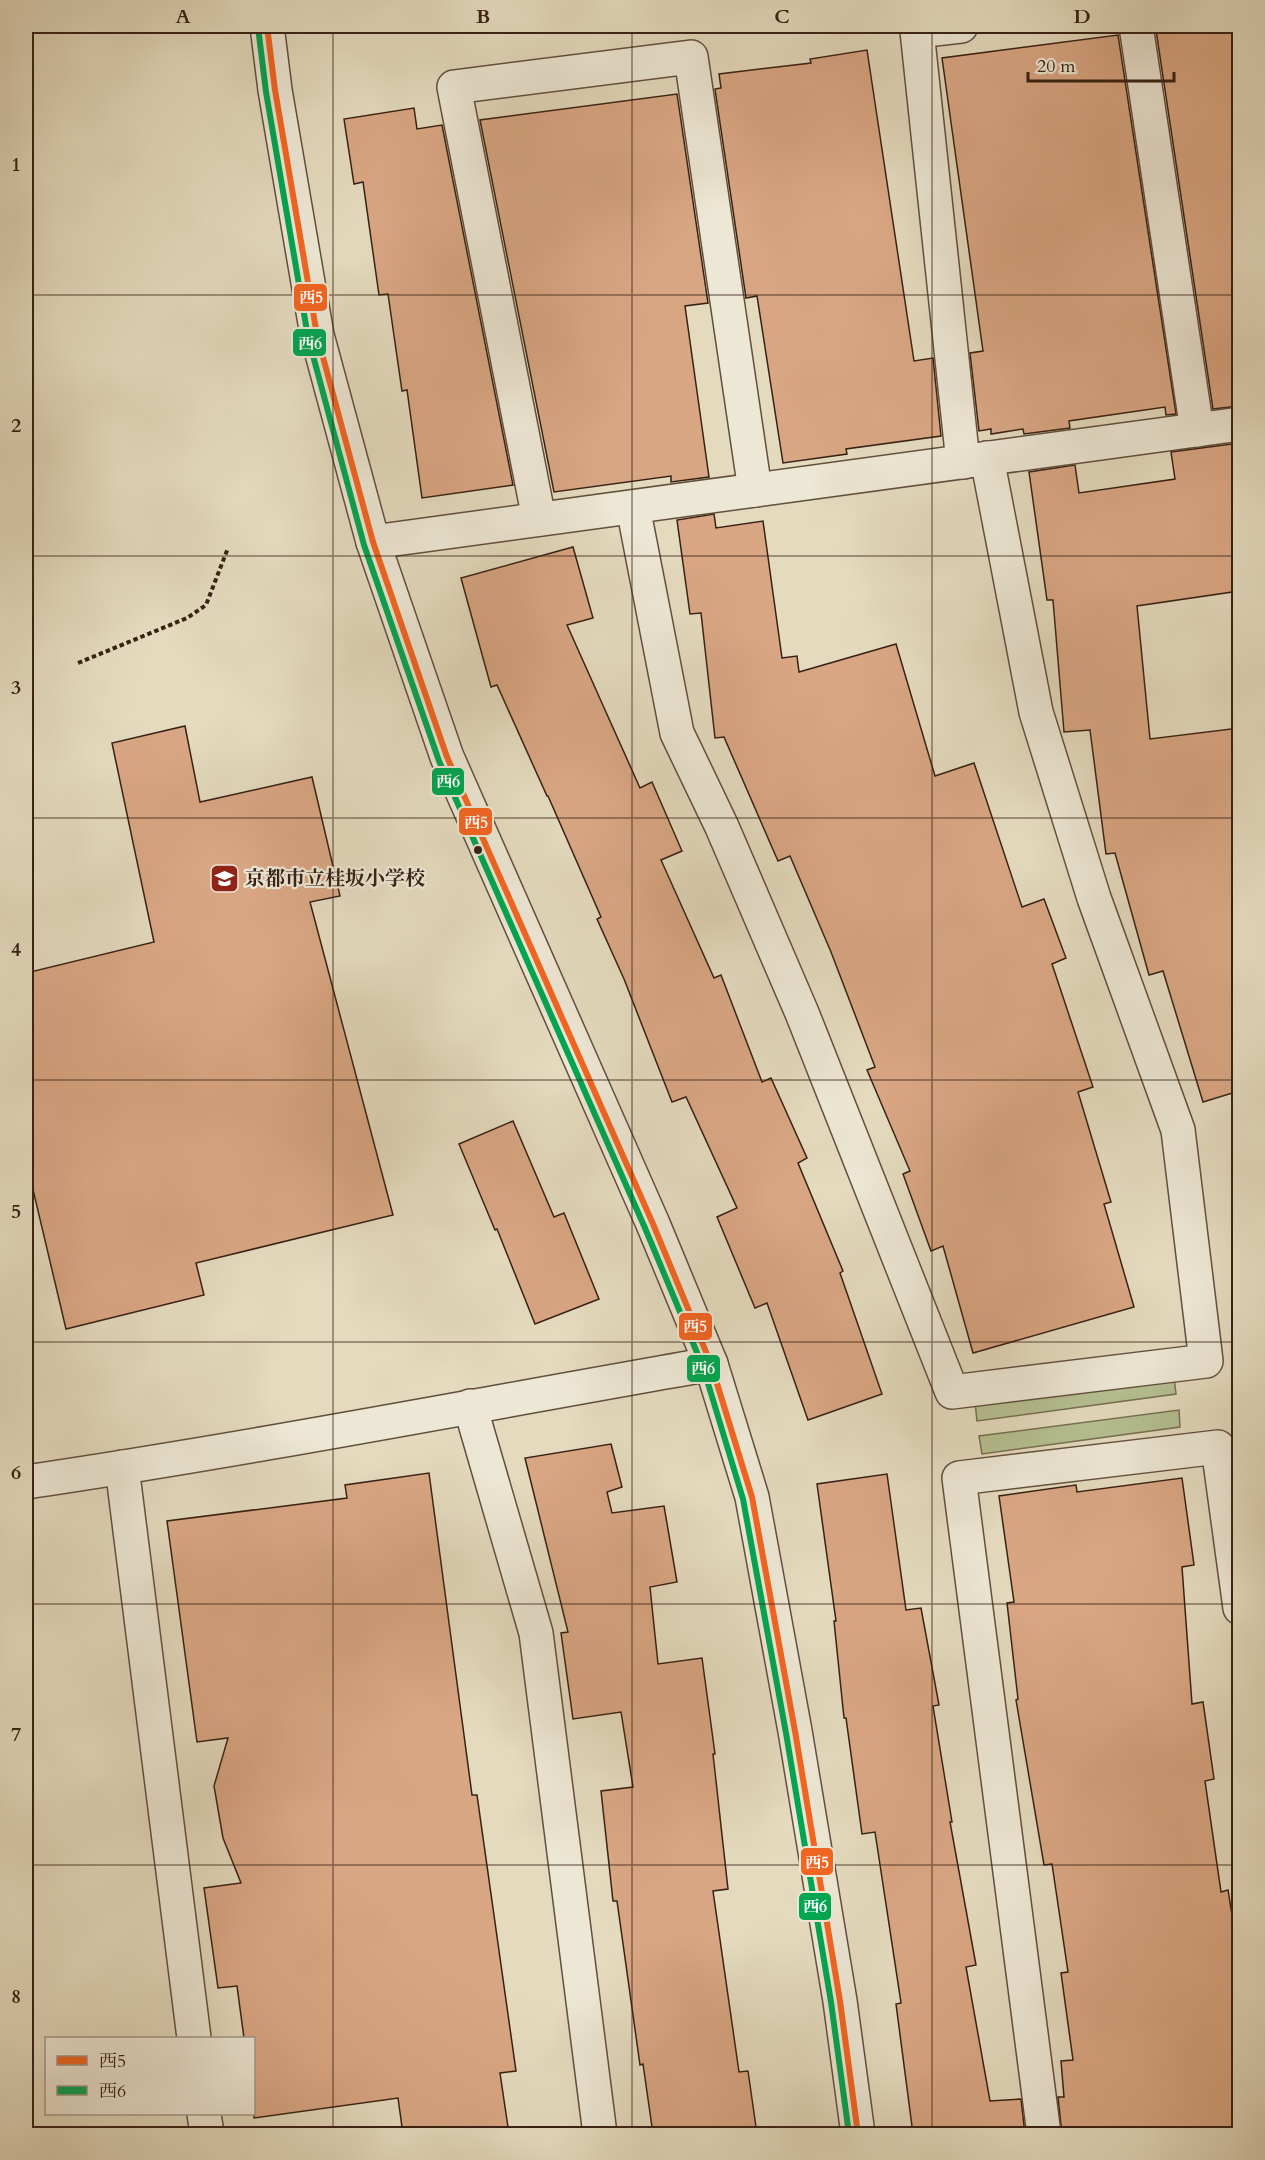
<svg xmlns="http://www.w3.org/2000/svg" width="1265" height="2160" font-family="Cardo,'Noto Serif JP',serif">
  <rect width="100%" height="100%" fill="#e4dabe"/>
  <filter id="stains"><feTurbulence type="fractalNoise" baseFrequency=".00333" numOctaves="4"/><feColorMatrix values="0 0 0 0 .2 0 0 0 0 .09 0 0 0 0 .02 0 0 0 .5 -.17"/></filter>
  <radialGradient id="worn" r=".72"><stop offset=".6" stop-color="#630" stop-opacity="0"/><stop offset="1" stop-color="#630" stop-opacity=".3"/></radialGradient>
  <g fill="#b5c091" stroke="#767052" stroke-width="1.5">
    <path d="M1174,1377L1176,1394L977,1421L975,1402Z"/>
    <path d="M1179,1410L1180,1427L982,1454L979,1436Z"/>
  </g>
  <g fill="#d9a683" stroke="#372114" stroke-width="1.5">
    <path d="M1188,26H1239V406L1213,409L1156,30Z"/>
    <path d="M1118,35L1176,414L1166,415L1165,407L1069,421L1070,428L1024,434L1023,429L991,434V429L979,431L970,353L983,351L942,58Z"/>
    <path d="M867,50L914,361L933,358L941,436L846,449L847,454L783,463L757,296L746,298L715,89L721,88L719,74L811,63L810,59Z"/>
    <path d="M677,94L708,303L685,306L709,477L671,482V476L554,492L480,120Z"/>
    <path d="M414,108L417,129L442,125L513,485L422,498L407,390L402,391L388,294L379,295L363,182L354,184L344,119Z"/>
    <path d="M1239,443V591L1137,606L1150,739L1239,728V1091L1203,1102L1163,971L1149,975L1115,853L1106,854L1090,730L1064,732L1053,600H1047L1029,472L1075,465L1079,493L1175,479L1171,452Z"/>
    <path d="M714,514L716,528L763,521L782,658L797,656L799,672L896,644L935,776L974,763L1022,907L1044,899L1066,958L1052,964L1093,1087L1078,1092L1111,1202L1104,1204L1134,1307L973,1353L943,1246L931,1251L903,1174L910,1171L867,1070L875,1067L831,952L790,856L778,861L724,737L715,738L701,613L690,614L677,520Z"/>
    <path d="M573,547L593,618L567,625L640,788L652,782L682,851L661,860L714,978L721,975L762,1082L771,1078L807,1158L798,1163L843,1271L840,1273L882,1394L808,1420L767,1303L755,1308L717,1217L737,1208L686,1097L672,1102L624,979L597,919L601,917L548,796H547L497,685L491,687L461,578Z"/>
    <path d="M185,726L200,802L312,777L340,896L310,902L393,1215L196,1263L204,1295L66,1329L26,1160V973L154,942L112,743Z"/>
    <path d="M513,1121L554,1217L564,1213L599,1299L535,1324L497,1229L495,1230L459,1144Z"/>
    <path d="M611,1444L622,1487L607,1492L612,1513L664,1506L677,1582L650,1587L658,1664L702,1658L715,1754H713L728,1889L713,1891L739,2072L748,2071L757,2134H653L643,2064L640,2065L617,1901H613L601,1791L633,1787L621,1712L573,1719L561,1633L568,1632L525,1458Z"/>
    <path d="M429,1473L472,1795H477L516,2071L500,2073L509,2134H403L398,2098L254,2118V2038H244L237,1986L218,1988L204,1888L241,1883L223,1838L214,1786L228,1738L197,1742L167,1521L347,1498L345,1485Z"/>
    <path d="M887,1474L906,1610L921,1608L939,1705L933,1706L952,1822H950L976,1965L966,1967L990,2101L1021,2099L1025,2134H913L896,2004L901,2003L875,1832L862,1834L846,1718H844L834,1621H836L817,1484Z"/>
    <path d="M1182,1478L1194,1565L1182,1567L1192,1704L1203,1702L1214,1779L1205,1781L1221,1892L1228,1890L1239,1959V2134H1062L1058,2097H1064L1061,2061L1073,2060L1061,1973L1068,1972L1052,1864L1044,1865L1016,1700L1018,1699L1007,1603L1014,1602L999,1496L1076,1485L1077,1492Z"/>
  </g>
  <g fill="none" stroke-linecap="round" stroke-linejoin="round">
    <defs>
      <g id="minor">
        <path d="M267,26L275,90L317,335L373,542L447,757L653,1224L711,1364L752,1497L795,1731L840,2001L858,2134"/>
        <path d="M961,26L917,31L963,462"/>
        <path d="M1136,26L1197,430"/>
        <path d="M633,507L677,733L722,827L802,1013L952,1392L1206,1361L1178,1130L1094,898L1036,712L987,458"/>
        <path d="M539,519L454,87L691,57L755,490"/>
        <path d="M373,542L1240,424"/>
        <path d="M470,1406L536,1633L600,2134"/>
        <path d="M122,1467L194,2038"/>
        <path d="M26,1482C255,1448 482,1404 711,1364"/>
        <path d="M204,2114L207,2134"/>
        <path d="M1044,2134L959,1478L1218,1447L1240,1608"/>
      </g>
    </defs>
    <use href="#minor" stroke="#624f3e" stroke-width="36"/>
    <path stroke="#372114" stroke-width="4" stroke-dasharray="4.5 3" stroke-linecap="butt" d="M78,663L187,618L206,605L228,548"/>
    <use href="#minor" stroke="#ede7d5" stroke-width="33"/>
    <defs>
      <path id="bus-1" d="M267,26L275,90L317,335L373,542L447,757L653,1224L711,1364L752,1497L795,1731L840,2001L858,2134"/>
      <path id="bus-2" d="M258,27L266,92L308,337L364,545L439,761L645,1228L703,1367L743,1499L786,1733L831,2002L849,2134"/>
    </defs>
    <use href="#bus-1" stroke="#ede7d5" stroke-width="10"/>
    <use href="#bus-2" stroke="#ede7d5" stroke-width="10"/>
    <use href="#bus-1" stroke="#f26522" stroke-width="6"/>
    <use href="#bus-2" stroke="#00a651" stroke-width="6"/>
  </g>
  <path fill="none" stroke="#372114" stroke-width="1.5" stroke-opacity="0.55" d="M333,26V2134M632,26V2134M932,26V2134M26,295H1240M26,556H1240M26,818H1240M26,1080H1240M26,1342H1240M26,1604H1240M26,1865H1240"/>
  <defs>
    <symbol id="school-square" viewBox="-11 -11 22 22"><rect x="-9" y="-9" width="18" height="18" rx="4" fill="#8f2418" stroke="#ede7d5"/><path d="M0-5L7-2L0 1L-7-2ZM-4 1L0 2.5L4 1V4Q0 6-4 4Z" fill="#fff"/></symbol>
  </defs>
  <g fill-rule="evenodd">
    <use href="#school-square" x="208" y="862" width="33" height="33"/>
  </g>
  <circle fill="#372114" stroke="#ede7d5" stroke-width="2" cx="478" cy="850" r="5"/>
  <g text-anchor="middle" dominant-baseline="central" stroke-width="4.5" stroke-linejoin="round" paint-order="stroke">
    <g font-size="20" font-weight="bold" fill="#372114" stroke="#ede7d5" text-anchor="start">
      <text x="245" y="878">京都市立桂坂小学校</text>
    </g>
  </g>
  <g stroke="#ede7d5" stroke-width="2">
    <rect x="293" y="283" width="35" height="29" rx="6" fill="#f26522"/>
    <rect x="292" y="328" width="35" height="29" rx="6" fill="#00a651"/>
    <rect x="431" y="767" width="34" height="29" rx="6" fill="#00a651"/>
    <rect x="458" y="807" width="35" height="29" rx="6" fill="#f26522"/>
    <rect x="678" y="1312" width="35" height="29" rx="6" fill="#f26522"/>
    <rect x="686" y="1354" width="35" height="29" rx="6" fill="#00a651"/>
    <rect x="800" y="1847" width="34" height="29" rx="6" fill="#f26522"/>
    <rect x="798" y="1892" width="34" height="29" rx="6" fill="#00a651"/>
  </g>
  <g font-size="16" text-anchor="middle" font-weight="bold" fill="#fff">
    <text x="311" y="303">西5</text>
    <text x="310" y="349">西6</text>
    <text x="448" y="787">西6</text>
    <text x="476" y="828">西5</text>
    <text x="695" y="1332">西5</text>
    <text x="703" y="1374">西6</text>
    <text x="817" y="1868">西5</text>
    <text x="815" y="1912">西6</text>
  </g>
  <rect width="1265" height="2160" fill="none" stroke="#e4dabe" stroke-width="66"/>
  <rect x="45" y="2037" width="210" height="78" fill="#ede7d5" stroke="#a49888" stroke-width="1.5"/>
  <rect x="57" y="2056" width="30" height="9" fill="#f26522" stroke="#a49888" stroke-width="1.5"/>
  <text x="99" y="2067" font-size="18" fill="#372114">西5</text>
  <rect x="57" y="2086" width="30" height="9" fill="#00a651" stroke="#a49888" stroke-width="1.5"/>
  <text x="99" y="2097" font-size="18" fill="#372114">西6</text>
  <path d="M1028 72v9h146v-9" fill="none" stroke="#372114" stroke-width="3"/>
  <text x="1037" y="72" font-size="18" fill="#372114" stroke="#ede7d5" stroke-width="4.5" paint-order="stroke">20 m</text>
  <rect x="33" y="33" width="1199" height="2094" fill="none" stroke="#372114" stroke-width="2"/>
  <g font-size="20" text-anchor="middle" font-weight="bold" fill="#372114">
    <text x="183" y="23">A</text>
    <text x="483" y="23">B</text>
    <text x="782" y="23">C</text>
    <text x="1082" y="23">D</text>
    <text x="16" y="171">1</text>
    <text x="16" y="432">2</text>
    <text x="16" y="694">3</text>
    <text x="16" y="956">4</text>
    <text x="16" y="1218">5</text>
    <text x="16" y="1479">6</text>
    <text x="16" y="1741">7</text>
    <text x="16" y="2003">8</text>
  </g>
  <rect width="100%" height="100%" filter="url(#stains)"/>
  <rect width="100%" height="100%" fill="url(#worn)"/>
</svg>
